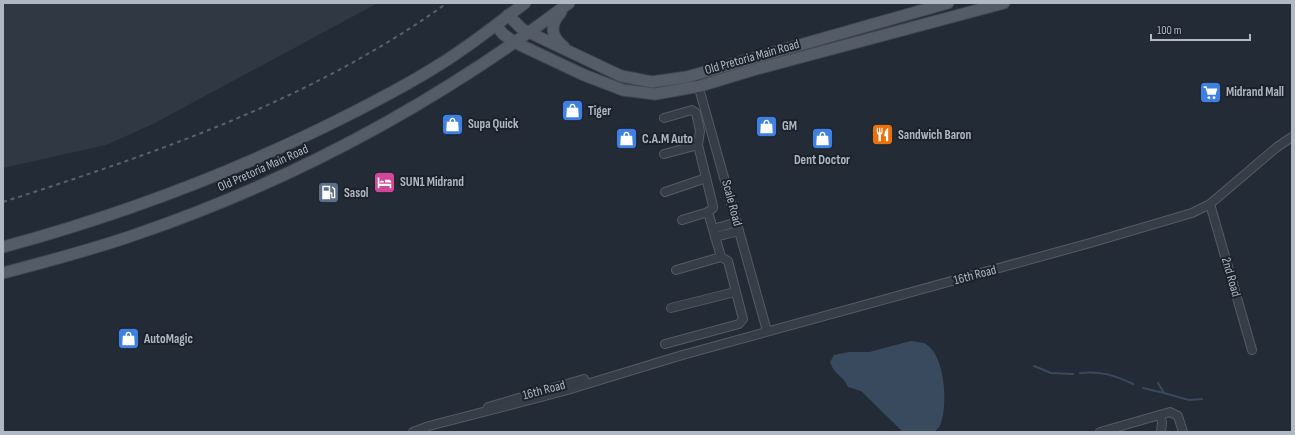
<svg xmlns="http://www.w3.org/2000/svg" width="1295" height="435" font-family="'Sofia Sans Condensed',sans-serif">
  <rect width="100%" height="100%" fill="#222b36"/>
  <path fill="#303843" d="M3,3H378L153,124L106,145L3,168Z"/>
  <path fill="#39495e" d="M911,341C916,342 923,342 926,344C945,356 948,404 941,423C940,427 937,429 934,432H903L861,391L848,387C843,375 834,375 830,362L834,355L849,352H869Z"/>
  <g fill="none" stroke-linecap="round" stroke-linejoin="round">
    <g stroke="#39495e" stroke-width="2">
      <path d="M1034,366L1051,373L1073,374"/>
      <path d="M1080,373C1101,371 1114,375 1133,384"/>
      <path d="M1158,383L1164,393L1189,400L1202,399"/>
      <path d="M1143,388L1164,393"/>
    </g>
    <defs>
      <g id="minor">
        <path d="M695,74L767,331"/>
        <path d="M664,118L692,110L696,113L700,131L698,145L713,206V208L708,212L721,257"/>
        <path d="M664,154L698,145"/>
        <path d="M665,192L706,178"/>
        <path d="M1210,204L1252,350"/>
        <path d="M682,220L708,212"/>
        <path d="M713,229L737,222"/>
        <path d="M715,237L739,231"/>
        <path d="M671,308L735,292"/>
        <path d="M665,344L739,324L743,319L728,261L721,257L676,270"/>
        <path d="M488,407L584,379"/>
        <path d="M1160,415L1162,422L1161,432"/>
        <path d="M413,432L429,426L564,391L679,356L1090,243L1192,213L1210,204L1277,147L1292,137"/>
        <path d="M1100,432L1170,412L1178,416L1183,432"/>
      </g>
      <g id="major">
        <path d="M561,12C549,25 551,37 564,47"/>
        <path d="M508,15L522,29L621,76L652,82L687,77L948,3"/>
        <path d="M496,25L503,34L514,42L584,75L623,90L655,94L700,86L753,70L1004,3"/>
        <path d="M3,247C114,217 217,179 320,129C361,109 403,88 442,63C471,45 498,23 525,3"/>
        <path d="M3,273C49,261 95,249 140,233C294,180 439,101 569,3"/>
      </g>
    </defs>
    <use href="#minor" stroke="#535b64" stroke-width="10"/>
    <use href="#major" stroke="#3f4650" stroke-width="13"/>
    <use href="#minor" stroke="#363d47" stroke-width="8"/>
    <use href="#major" stroke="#545c67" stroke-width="11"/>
    <path stroke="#58616d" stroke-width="2" stroke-dasharray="4 4" stroke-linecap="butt" d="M3,202C159,152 312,100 447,3"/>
  </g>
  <defs>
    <symbol id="supermarket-square" viewBox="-11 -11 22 22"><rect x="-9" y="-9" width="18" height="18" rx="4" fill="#3f7fe0" stroke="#1b222b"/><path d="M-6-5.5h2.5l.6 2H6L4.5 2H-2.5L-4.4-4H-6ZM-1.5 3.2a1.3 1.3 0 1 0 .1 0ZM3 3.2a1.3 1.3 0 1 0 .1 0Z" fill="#fff"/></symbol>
    <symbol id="shop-square" viewBox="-11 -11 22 22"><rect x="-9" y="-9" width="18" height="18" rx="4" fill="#3f7fe0" stroke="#1b222b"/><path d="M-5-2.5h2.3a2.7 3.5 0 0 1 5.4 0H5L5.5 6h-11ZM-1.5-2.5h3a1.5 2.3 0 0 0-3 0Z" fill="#fff"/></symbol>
    <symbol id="restaurant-square" viewBox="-11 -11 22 22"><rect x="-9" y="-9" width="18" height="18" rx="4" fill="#e8710a" stroke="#1b222b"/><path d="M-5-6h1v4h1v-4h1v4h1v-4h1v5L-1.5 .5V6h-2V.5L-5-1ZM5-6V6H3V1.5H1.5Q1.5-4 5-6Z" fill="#fff"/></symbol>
    <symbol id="hotel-square" viewBox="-11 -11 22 22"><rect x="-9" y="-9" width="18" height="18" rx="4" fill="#d1479c" stroke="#1b222b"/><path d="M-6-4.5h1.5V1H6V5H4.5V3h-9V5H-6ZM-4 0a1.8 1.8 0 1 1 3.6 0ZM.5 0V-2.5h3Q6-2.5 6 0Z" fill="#fff"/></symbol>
    <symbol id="fuel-square" viewBox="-11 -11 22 22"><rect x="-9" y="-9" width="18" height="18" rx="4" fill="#5c6f8a" stroke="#1b222b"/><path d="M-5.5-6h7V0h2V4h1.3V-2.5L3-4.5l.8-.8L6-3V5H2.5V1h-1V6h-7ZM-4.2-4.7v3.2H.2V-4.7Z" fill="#fff"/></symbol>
  </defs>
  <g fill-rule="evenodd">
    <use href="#supermarket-square" x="1198" y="80" width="25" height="25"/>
    <use href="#shop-square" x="560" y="98" width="25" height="25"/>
    <use href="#shop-square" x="440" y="112" width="25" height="25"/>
    <use href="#shop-square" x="754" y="114" width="25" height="25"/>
    <use href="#restaurant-square" x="870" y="122" width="25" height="25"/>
    <use href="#shop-square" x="810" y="126" width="25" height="25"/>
    <use href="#shop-square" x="614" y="126" width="25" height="25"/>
    <use href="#hotel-square" x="372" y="170" width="25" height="25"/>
    <use href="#fuel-square" x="316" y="180" width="25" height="25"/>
    <use href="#shop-square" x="116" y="326" width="25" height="25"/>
  </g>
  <g text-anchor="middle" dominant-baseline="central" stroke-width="4" stroke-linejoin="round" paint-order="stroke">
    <g font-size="13" fill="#b0b8c3" stroke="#1b222b">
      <text transform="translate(752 57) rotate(-16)">Old Pretoria Main Road</text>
      <text transform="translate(263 168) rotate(-24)">Old Pretoria Main Road</text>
      <text transform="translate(732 203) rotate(75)">Scale Road</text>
      <text transform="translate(975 275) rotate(-15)">16th Road</text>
      <text transform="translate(1231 277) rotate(74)">2nd Road</text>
      <text transform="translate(544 390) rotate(-15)">16th Road</text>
    </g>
    <g font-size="13" font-weight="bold" fill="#b0b8c3" stroke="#1b222b" text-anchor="start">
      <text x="1226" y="92">Midrand Mall</text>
      <text x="588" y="111">Tiger</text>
      <text x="468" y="124">Supa Quick</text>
      <text x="782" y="126">GM</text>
      <text x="898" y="135">Sandwich Baron</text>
      <text x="642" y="139">C.A.M Auto</text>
      <text x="822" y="160" text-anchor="middle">Dent Doctor</text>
      <text x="400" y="182">SUN1 Midrand</text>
      <text x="344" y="193">Sasol</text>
      <text x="144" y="339">AutoMagic</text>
    </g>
  </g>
  <rect width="1295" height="435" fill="none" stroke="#b0b8c3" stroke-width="8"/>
  <path d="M1151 34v6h99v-6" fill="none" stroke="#b0b8c3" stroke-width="2"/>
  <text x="1157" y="34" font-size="12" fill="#b0b8c3" stroke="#1b222b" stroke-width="3" paint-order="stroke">100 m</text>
</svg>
